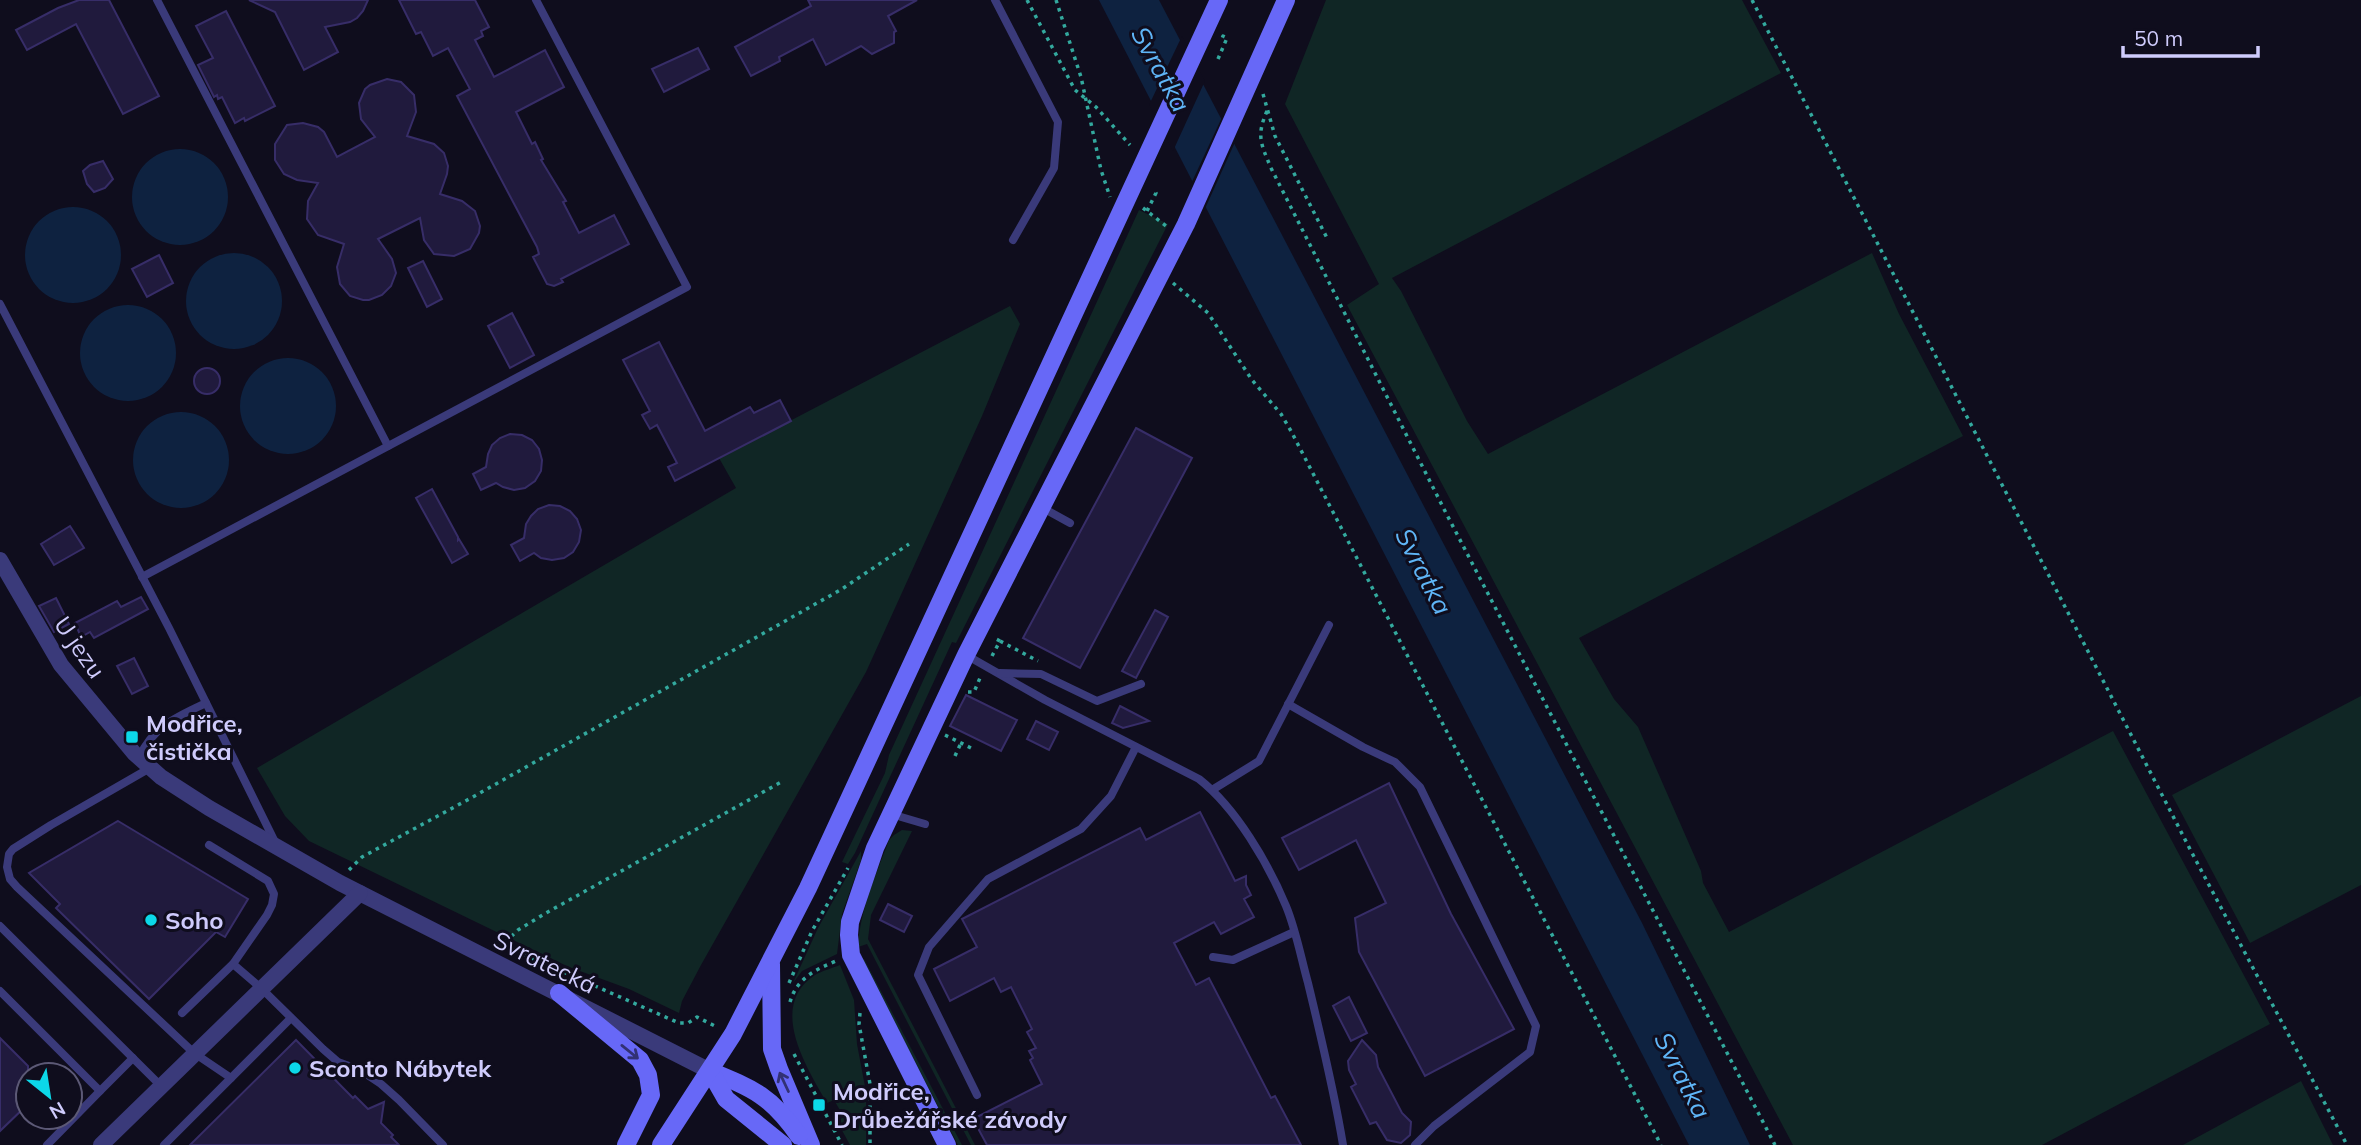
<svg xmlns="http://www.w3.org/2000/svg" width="2361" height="1145" font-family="Mulish,sans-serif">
  <rect width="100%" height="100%" fill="#0f0d1d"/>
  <g fill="#102625">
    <path d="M1326,0H1742L1781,73L1392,278L1401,291L1467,421L1488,454L1872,253L1899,314L1963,436L1579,638L1614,699L1638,727L1701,871L1703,883L1729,932L2113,731L2270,1024L2042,1145H1793L1347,305L1379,284L1285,104Z"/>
    <path d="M1139,210L1168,224L956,643L952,642L855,853L848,864L842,862L885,773L889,755Z"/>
    <path d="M1010,306L1020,324L982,416L866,672L701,965L682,1001L679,1013L629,989L569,967L309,841L285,816L257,768L736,488L719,458Z"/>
    <path d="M2361,696V885L2250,943L2172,795Z"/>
    <path d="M902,830L912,831L871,915L868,939L975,1145H971L867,944L858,947C860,909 876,875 889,840L894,835Z"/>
    <path d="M861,851V860L842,914L837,954L802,971L793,983L818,928Z"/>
    <path d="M864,959L962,1145H958L862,960Z"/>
    <path d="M840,965L854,1000L857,1044L866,1092V1145H850L837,1121L844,1117L834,1100L827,1103C807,1068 767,1006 815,975C822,971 832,968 840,965Z"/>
    <path d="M2301,1081L2333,1145H2183Z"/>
  </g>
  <g fill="#0e2240">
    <path d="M1099,0H1159L1642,923L1750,1145H1689Z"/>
    <circle cx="180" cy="197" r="48"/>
    <circle cx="73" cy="255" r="48"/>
    <circle cx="234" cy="301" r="48"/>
    <circle cx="128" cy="353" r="48"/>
    <circle cx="288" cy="406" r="48"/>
    <circle cx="181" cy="460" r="48"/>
  </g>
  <g fill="#0f0d1d">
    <path d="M1182,36L1205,81L1173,151L1149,105Z"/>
    <path d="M1223,115L1236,140L1204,211L1190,186Z"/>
  </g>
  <g fill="#201a3d" stroke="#372d68" stroke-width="2">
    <path d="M79,0H109L159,96L123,114L76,24L27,50L16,30L58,8Z"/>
    <path d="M249,0H368L363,11L357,18L350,22L325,27L338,52L304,70L275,12Z"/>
    <path d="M399,0H475L489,27L481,31L483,36L475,40L494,77L545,50L564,87L516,112L532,144L535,142L543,159L541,160L566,201L563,202L579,233L614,215L629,244L561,279L563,282L554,286L547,284L533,257L539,254L537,247L457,96L470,89L448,48L433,56L421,32L416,34Z"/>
    <path d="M808,0H917L888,16L896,31L894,32V43L872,54L861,46L826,65L813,39L779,57L780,61L751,76L735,47L811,6Z"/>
    <path d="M226,11L275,106L245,121L244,118L235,123L222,97L218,99L217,95L214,97L198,65L213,58L196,26Z"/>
    <path d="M698,48L709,69L664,92L652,69Z"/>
    <path d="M387,79L401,82L414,95L416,112L407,136L434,144L444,153L448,166L447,174L440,194L462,201L475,211L480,226L479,233L470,249L454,256L434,254L424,240L420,218L378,239L392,259L396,273L391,286L382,295L369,300H363L350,296L340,284L337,267L344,244L318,235L307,219L308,201L318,183L297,180L284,174L275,160V144L287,125L303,123L318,127L324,132L337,157L375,137L361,119L359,103L365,89L370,85Z"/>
    <path d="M103,161L113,179L105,188L94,192L87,184L83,171L90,165Z"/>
    <path d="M159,255L173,283L147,297L132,269Z"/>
    <path d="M423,261L442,299L427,307L408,268Z"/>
    <path d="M512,313L534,355L510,368L488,326Z"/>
    <path d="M659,342L705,431L750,407L754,413L780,400L791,421L675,481L668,467L677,463L657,425L650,429L642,415L650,411L623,360Z"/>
    <circle cx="207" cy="381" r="13"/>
    <path d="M1136,428L1192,458L1080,668L1023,638Z"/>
    <path d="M510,434L522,435L532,440L539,449L542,460L541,471L535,481L525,488L514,490L503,487L496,483L481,490L473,474L486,467L488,454L492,445L500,438Z"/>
    <path d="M432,489L458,537V540L459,539L468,554L452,563L416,498Z"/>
    <path d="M549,505L560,506L570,511L577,519L581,530L579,542L573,552L564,558L552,560L541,558L534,553L520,561L511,545L524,538L526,524L531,516L538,509Z"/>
    <path d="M70,526L84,548L54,565L41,544Z"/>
    <path d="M141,597L148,609L94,638L90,632L81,637L75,623L117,601L121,607Z"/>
    <path d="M56,598L69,624L54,632L39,606Z"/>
    <path d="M1155,610L1168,617L1136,678L1122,671Z"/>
    <path d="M134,658L148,686L132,694L117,666Z"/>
    <path d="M966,695L1017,720L1001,751L950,726Z"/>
    <path d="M1120,706L1149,721L1123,728L1112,723Z"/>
    <path d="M1036,721L1058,732L1049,750L1027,739Z"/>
    <path d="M1389,783L1451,914L1514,1029L1425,1076L1359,952L1355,918L1386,903L1356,840L1299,870L1282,838Z"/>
    <path d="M1200,812L1235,881L1246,876V885L1251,895L1244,899L1254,917L1221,934L1214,922L1174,943L1196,985L1209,978L1271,1098L1275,1096L1301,1145H987L973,1119L1042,1084L1030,1060L1033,1058L1029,1051L1036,1048L1027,1032L1032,1029L1011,987L1001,992L994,978L950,1001L934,969L977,947L962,919L1140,828L1146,840Z"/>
    <path d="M118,821L248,899L225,937L216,932L149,999L56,908L60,904L29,873Z"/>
    <path d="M888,904L912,916L904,932L880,920Z"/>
    <path d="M1349,997L1367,1033L1351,1041L1333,1006Z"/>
    <path d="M0,1038L28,1066V1104L0,1131Z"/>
    <path d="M296,1040L353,1098L355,1096L368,1109L384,1102L381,1123L393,1135L391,1137L399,1145H190Z"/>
    <path d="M1362,1040L1376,1055L1378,1067L1402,1113L1411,1122L1410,1135L1401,1143L1387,1140L1376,1122L1370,1124L1351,1087L1356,1084L1349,1070L1348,1061Z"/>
  </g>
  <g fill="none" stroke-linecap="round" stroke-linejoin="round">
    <g stroke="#33a99e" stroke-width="3.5" stroke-dasharray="3.5 5" stroke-linecap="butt">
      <path d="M1027,0L1075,90L1096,107L1130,145"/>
      <path d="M1056,0L1081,77L1101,170L1110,197"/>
      <path d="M1752,0L2192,853L2347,1145"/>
      <path d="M1218,59L1227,38L1223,36L1222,39"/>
      <path d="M1263,94L1275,136L1327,238"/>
      <path d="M1267,111C1256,136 1261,144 1271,168L1446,513L1775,1145"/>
      <path d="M1143,208L1166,226"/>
      <path d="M1147,211L1156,193L1154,190"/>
      <path d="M1173,283L1208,313L1252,380L1281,414L1291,431L1661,1145"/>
      <path d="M1000,641L1038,661"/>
      <path d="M992,656L1000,641L994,638"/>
      <path d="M968,692H974L980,678"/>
      <path d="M945,735L971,748"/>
      <path d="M955,756L961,743"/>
      <path d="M349,870L362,857L471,798L842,589L909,544"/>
      <path d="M499,948L518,930L546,913L783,781"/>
      <path d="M509,948L679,1023H688L697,1017L717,1027"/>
      <path d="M789,983L812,931L848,868"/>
      <path d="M790,1002C797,978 815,970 836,961"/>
      <path d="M860,1013L859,1024L870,1084V1145"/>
      <path d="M794,1054L842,1145"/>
    </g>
    <g stroke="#3a3a7a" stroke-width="8">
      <path d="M157,0L388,446"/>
      <path d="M995,0L1058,122L1054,168L1013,240"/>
      <path d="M0,304L169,628L276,844"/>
      <path d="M1041,507L1070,523"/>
      <path d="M142,577L687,287L536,0"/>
      <path d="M966,655L1045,700L1199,779C1236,808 1268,863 1286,906C1296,930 1301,958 1308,983C1321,1037 1334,1090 1343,1145"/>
      <path d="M1000,673L1041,674L1097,701L1141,684"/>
      <path d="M1288,704L1363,747L1395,762L1420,787L1536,1026L1530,1052L1434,1126L1415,1145"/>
      <path d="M139,758C152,727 178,716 206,703"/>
      <path d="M150,768L51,825L13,849L9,854L7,867L10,879L17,887L194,1053L231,1078"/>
      <path d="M1212,790L1259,761L1329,625"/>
      <path d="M891,814L925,824"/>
      <path d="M0,926L160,1085"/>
      <path d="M1213,957L1233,960L1294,932"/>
      <path d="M233,964L261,988L323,1049L338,1062L360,1070L381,1084L399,1100L443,1145"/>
      <path d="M0,991L100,1091L133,1058"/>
      <path d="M182,1013L233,964L267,915L272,905L274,894L268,881L209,845"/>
      <path d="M977,1095L918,975L929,947L988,879L1081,829L1111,796L1136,747"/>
      <path d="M47,1145L100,1091"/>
      <path d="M164,1145L291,1018"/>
    </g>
    <g stroke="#3a3a7a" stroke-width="16">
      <path d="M0,560L61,665L134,753L161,777L209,808L340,883L710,1071"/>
      <path d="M101,1145L360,893"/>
    </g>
    <g stroke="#6768f7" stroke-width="18">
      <path d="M771,964L772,1049L779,1069L811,1145"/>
      <path d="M559,993L640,1060L648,1075L651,1095L626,1145"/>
      <path d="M710,1071C754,1089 771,1096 799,1136"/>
      <path d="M710,1071L726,1099L783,1145"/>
      <path d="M661,1145L733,1034L808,888L1219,0"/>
      <path d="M947,1145L851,955L849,935L850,922L875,848L966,655L1186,224L1286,0"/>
    </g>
  </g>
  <defs><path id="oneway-shaft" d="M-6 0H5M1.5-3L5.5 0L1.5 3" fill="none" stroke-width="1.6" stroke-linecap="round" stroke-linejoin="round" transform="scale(1.75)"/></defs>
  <g stroke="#323174">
    <use href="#oneway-shaft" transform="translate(630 1052) rotate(39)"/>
    <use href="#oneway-shaft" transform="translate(784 1082) rotate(-115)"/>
  </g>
  <g fill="#0cd8e8" stroke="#0f0d1d" stroke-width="2.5">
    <rect x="125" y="730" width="14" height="14" rx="3.5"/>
    <circle cx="151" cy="920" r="7"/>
    <circle cx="295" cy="1068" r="7"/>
    <rect x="812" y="1098" width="14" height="14" rx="3.5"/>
  </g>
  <g text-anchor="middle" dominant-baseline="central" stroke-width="6" stroke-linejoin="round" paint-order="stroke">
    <g font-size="24" fill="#cfcbfc" stroke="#0f0d1d">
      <text transform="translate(80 647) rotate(55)">U jezu</text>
      <text transform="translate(545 962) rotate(26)">Svratecká</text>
    </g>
    <g font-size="24" font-weight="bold" fill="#cfcbfc" stroke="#0f0d1d" text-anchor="start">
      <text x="146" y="723">Modřice,<tspan x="146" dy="28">čistička</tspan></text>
      <text x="165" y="920">Soho</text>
      <text x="309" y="1068">Sconto Nábytek</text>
      <text x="833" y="1091">Modřice,<tspan x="833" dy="28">Drůbežářské závody</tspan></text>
    </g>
    <g font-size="26" font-style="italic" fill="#5fb5f7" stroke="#0f0d1d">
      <text transform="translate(1161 69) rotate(61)">Svratka</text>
      <text transform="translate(1424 571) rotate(63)">Svratka</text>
      <text transform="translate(1683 1075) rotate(63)">Svratka</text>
    </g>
  </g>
  <g transform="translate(49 1096) rotate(150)"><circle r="33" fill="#0f0d1d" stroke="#5c5976" stroke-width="2"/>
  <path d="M0-5L12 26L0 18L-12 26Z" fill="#0cd8e8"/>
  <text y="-10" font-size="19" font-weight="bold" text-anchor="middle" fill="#cfcbfc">N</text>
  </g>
  <path d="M2123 46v10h135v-10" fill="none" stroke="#cfcbfc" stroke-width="3.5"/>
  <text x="2134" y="46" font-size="21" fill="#cfcbfc" stroke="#0f0d1d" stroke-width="5" paint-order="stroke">50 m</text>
</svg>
